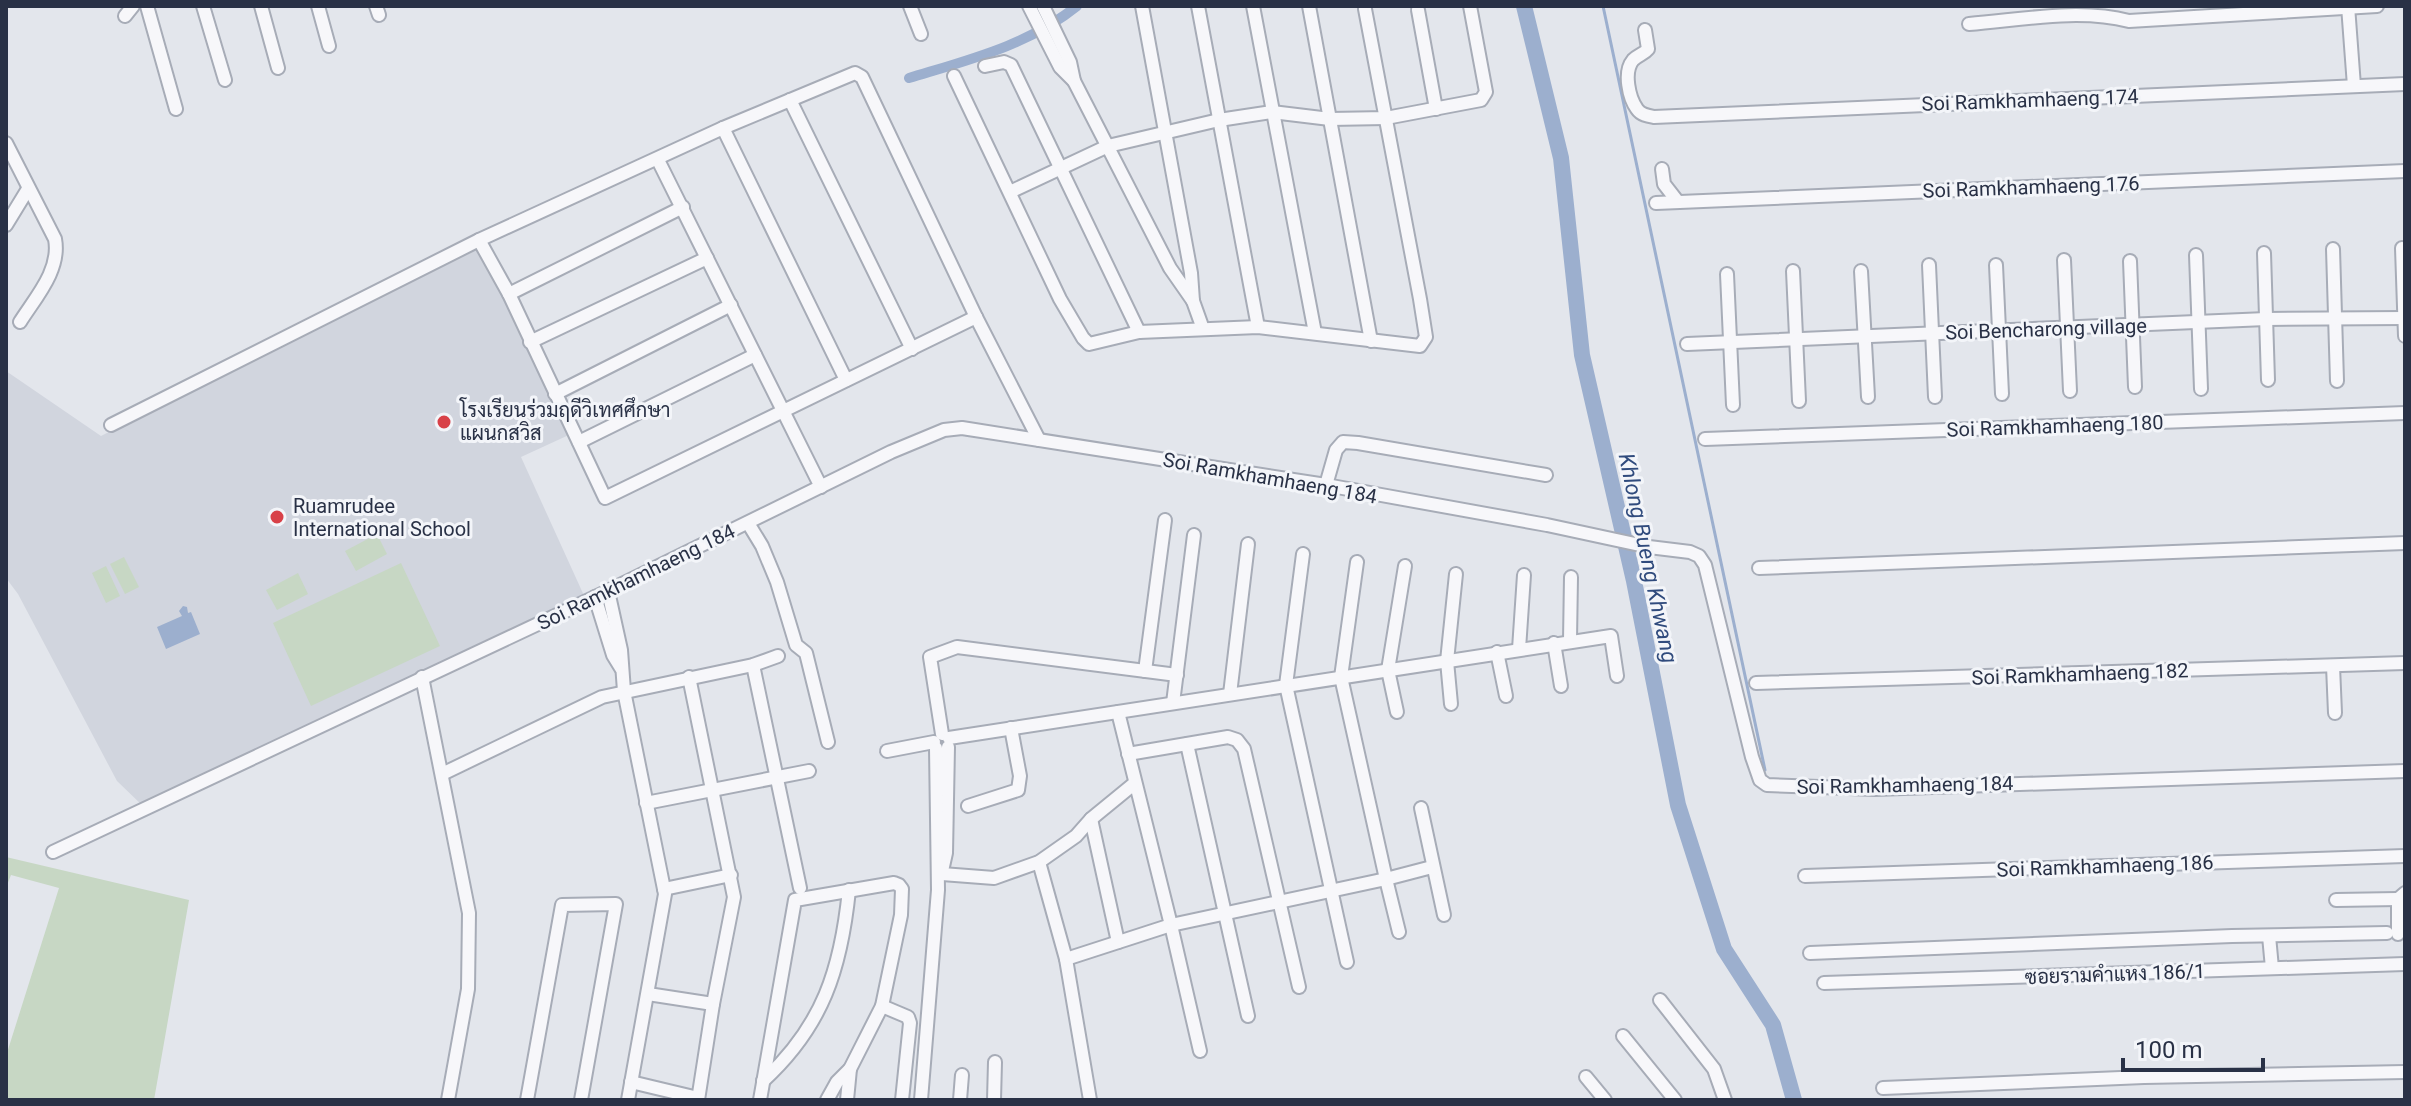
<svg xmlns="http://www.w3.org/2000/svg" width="2411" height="1106" font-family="Roboto,Sarabun,sans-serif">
  <rect width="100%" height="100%" fill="#e3e6ec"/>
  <path fill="#d1d5de" d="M478,244L571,434L521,457L586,600L145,808L117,781L18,594L6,578V371L101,436Z"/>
  <g fill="#c7d7c4">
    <path d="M377,534L387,554L356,571L345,551Z"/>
    <path d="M124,557L139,587L125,594L110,564Z"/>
    <path d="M401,563L440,646L311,706L273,623Z"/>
    <path d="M106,566L120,596L106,603L92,573Z"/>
    <path d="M298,573L308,594L277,610L266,590Z"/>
    <path d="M6,857L189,900L154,1100H6V1056L59,888L11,875L6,888Z"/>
  </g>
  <path fill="#9cafce" d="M183,606L187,607L188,613L191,612L200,634L166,649L157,627L182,616L179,611Z"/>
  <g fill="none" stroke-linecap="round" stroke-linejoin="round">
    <path stroke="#9cafce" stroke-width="3" d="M1603,6L1765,770"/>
    <path stroke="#9cafce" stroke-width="10" d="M909,78C968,60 1029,45 1077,6"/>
    <path stroke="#9cafce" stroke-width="16" d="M1524,6L1561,158L1582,355L1634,581L1678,805L1724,949L1773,1025L1794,1100"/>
    <defs>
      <g id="minor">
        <path d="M147,6L176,109"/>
        <path d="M203,6L225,80"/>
        <path d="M261,6L278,68"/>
        <path d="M318,6L329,46"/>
        <path d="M376,6L379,15"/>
        <path d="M910,6L921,34"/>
        <path d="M1029,6L1060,67L1074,81"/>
        <path d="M1043,6L1070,62L1074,81L1170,268L1193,301"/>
        <path d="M1142,6L1191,273L1193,301L1203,329"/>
        <path d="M1198,6L1258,327"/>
        <path d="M1253,6L1315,333"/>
        <path d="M1309,6L1371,341"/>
        <path d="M2348,6L2354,86"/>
        <path d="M1418,10L1436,109"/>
        <path d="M125,16L133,6"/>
        <path d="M1969,24C2021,20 2078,8 2129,21L2377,6"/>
        <path d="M1645,30L1648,49C1644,54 1638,55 1633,60C1623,72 1629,98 1637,109C1641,115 1648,116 1654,117L2405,84"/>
        <path d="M985,66L1004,62L1011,65L1139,332"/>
        <path d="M954,76L1060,299L1083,338L1089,344L1139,332L1258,327L1420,346L1426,337L1420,299L1365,9"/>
        <path d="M790,100L912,349"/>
        <path d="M723,128L846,380"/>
        <path d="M6,143L55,239C61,270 35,298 20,322"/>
        <path d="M658,160L821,487"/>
        <path d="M1662,169L1664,184L1678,202"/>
        <path d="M1010,192L1108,146L1219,120L1272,112L1330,119L1386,118L1481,100L1486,92L1470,6"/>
        <path d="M1656,203L2405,171"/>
        <path d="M6,225L28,189"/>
        <path d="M479,240L509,294L605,498L976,317"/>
        <path d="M2402,248L2405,336"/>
        <path d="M2333,249L2337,381"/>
        <path d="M2264,253L2268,380"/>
        <path d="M2196,255L2201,389"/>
        <path d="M2064,260L2070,391"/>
        <path d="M2130,261L2135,387"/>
        <path d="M1929,265L1935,397"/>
        <path d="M1996,265L2002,394"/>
        <path d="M1793,271L1799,401"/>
        <path d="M1861,271L1868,397"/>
        <path d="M1727,274L1733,405"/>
        <path d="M509,294L683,207"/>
        <path d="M530,342L707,258"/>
        <path d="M1687,344L2266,319L2405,318"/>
        <path d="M555,394L731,305"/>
        <path d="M111,425L479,240L723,128L855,73L862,77L976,317L1039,440"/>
        <path d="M1705,439L2405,413"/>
        <path d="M579,442L755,355"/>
        <path d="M1326,485L1336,450L1343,442L1358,443L1546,475"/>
        <path d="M748,523L762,546L777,582L796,645L806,653L828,742"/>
        <path d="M1303,554L1286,685L1347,962"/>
        <path d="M1357,562L1341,677L1386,879L1432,867"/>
        <path d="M1759,568L2405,543"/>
        <path d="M608,591L621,650L624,691L665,894L628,1100"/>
        <path d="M595,597L613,655L621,668"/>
        <path d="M1570,640L1571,577"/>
        <path d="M1554,643L1561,686"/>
        <path d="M1519,649L1524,575"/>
        <path d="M1497,652L1506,696"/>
        <path d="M753,665L800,888"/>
        <path d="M2333,666L2335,713"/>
        <path d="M1145,671L1165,520"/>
        <path d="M422,677L469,913L468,989L448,1100"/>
        <path d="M689,677L734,897L713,1004L698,1100"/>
        <path d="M1756,683L2405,663"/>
        <path d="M1230,694L1248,544"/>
        <path d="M1173,703L1194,535"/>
        <path d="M1451,704L1447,661L1456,574"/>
        <path d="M1397,712L1388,670L1405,566"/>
        <path d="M942,734L930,657L957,647L1177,675"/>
        <path d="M949,738L1611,636L1617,676"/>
        <path d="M1187,744L1248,1016"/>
        <path d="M887,751L934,742"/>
        <path d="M1128,754L1228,737L1237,740L1244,749L1299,987"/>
        <path d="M442,774L602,697L753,665L778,656"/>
        <path d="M646,803L809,771"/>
        <path d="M968,806L1018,790L1020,776L1011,728"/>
        <path d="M1421,808L1444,915"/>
        <path d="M1091,819L1118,942"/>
        <path d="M53,852L608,591L891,452L944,430L962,428L1326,485L1547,525L1649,547L1690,552L1699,556L1705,565L1752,757L1760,780L1767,785L1875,789L2405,771"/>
        <path d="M1039,862L1066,959L1090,1100"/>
        <path d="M942,871L946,853L948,747"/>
        <path d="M942,874L994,878L1039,862L1076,836L1091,819L1135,783"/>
        <path d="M1805,876L2405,856"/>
        <path d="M664,889L731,875"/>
        <path d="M2336,900L2398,899"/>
        <path d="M2398,934V899L2405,893"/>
        <path d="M2269,936L2272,968"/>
        <path d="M1810,953L2232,936L2387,933"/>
        <path d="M1066,959L1171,925L1118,712"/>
        <path d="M1824,983L2405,964"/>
        <path d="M648,994L713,1004"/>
        <path d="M1660,1000L1714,1069L1725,1100"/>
        <path d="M882,1006L908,1017L910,1023L902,1100"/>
        <path d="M1623,1036L1675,1100"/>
        <path d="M1200,1051L1171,925L1386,879L1399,932"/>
        <path d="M1586,1077L1605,1100"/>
        <path d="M763,1081C823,1026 841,969 849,890"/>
        <path d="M631,1082L698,1098"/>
        <path d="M1883,1088L2144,1077L2405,1072"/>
        <path d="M527,1100L562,905L616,904L581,1100"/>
        <path d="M760,1100L795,900L894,883L899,885L902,889L901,915L882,1006L850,1069L837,1082L827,1100"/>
        <path d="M847,1100L850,1069"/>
        <path d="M921,1100L938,890L936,748"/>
        <path d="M960,1100L962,1075"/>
        <path d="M994,1100L995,1062"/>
      </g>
    </defs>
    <use href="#minor" stroke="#a7acb7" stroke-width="16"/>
    <use href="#minor" stroke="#f7f7fa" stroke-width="12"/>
  </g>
  <g fill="#d84148" stroke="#f3f5f9" stroke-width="3">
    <circle cx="444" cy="422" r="8"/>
    <circle cx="277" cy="517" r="8"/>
  </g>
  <g text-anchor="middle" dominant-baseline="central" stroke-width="6" stroke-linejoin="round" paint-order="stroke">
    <g font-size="20" fill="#293146" stroke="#f3f5f9">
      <text transform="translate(2030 100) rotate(-2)">Soi Ramkhamhaeng 174</text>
      <text transform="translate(2031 187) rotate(-2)">Soi Ramkhamhaeng 176</text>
      <text transform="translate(2046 329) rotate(-2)">Soi Bencharong village</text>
      <text transform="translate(2055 426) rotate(-2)">Soi Ramkhamhaeng 180</text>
      <text transform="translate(1270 478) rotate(10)">Soi Ramkhamhaeng 184</text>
      <text transform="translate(636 577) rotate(-26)">Soi Ramkhamhaeng 184</text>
      <text transform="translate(2080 674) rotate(-2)">Soi Ramkhamhaeng 182</text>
      <text transform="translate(1905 785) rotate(-1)">Soi Ramkhamhaeng 184</text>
      <text transform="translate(2105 866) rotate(-2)">Soi Ramkhamhaeng 186</text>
      <text transform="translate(2115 974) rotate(-2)">ซอยรามคำแหง 186/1</text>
    </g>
    <g font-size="20" fill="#293146" stroke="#f3f5f9" text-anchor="start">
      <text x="460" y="410">โรงเรียนร่วมฤดีวิเทศศึกษา<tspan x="460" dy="23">แผนกสวิส</tspan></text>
      <text x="293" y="506">Ruamrudee<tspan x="293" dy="23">International School</tspan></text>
    </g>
    <g font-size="22" font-style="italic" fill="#304b7d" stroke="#f3f5f9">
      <text transform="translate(1648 558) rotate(78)">Khlong Bueng Khwang</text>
    </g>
  </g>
  <rect width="2411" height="1106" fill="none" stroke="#293146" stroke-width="16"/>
  <path d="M2123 1058v12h140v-12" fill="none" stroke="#293146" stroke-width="4"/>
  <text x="2135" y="1058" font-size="24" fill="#293146" stroke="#f3f5f9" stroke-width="6" paint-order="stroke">100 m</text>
</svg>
